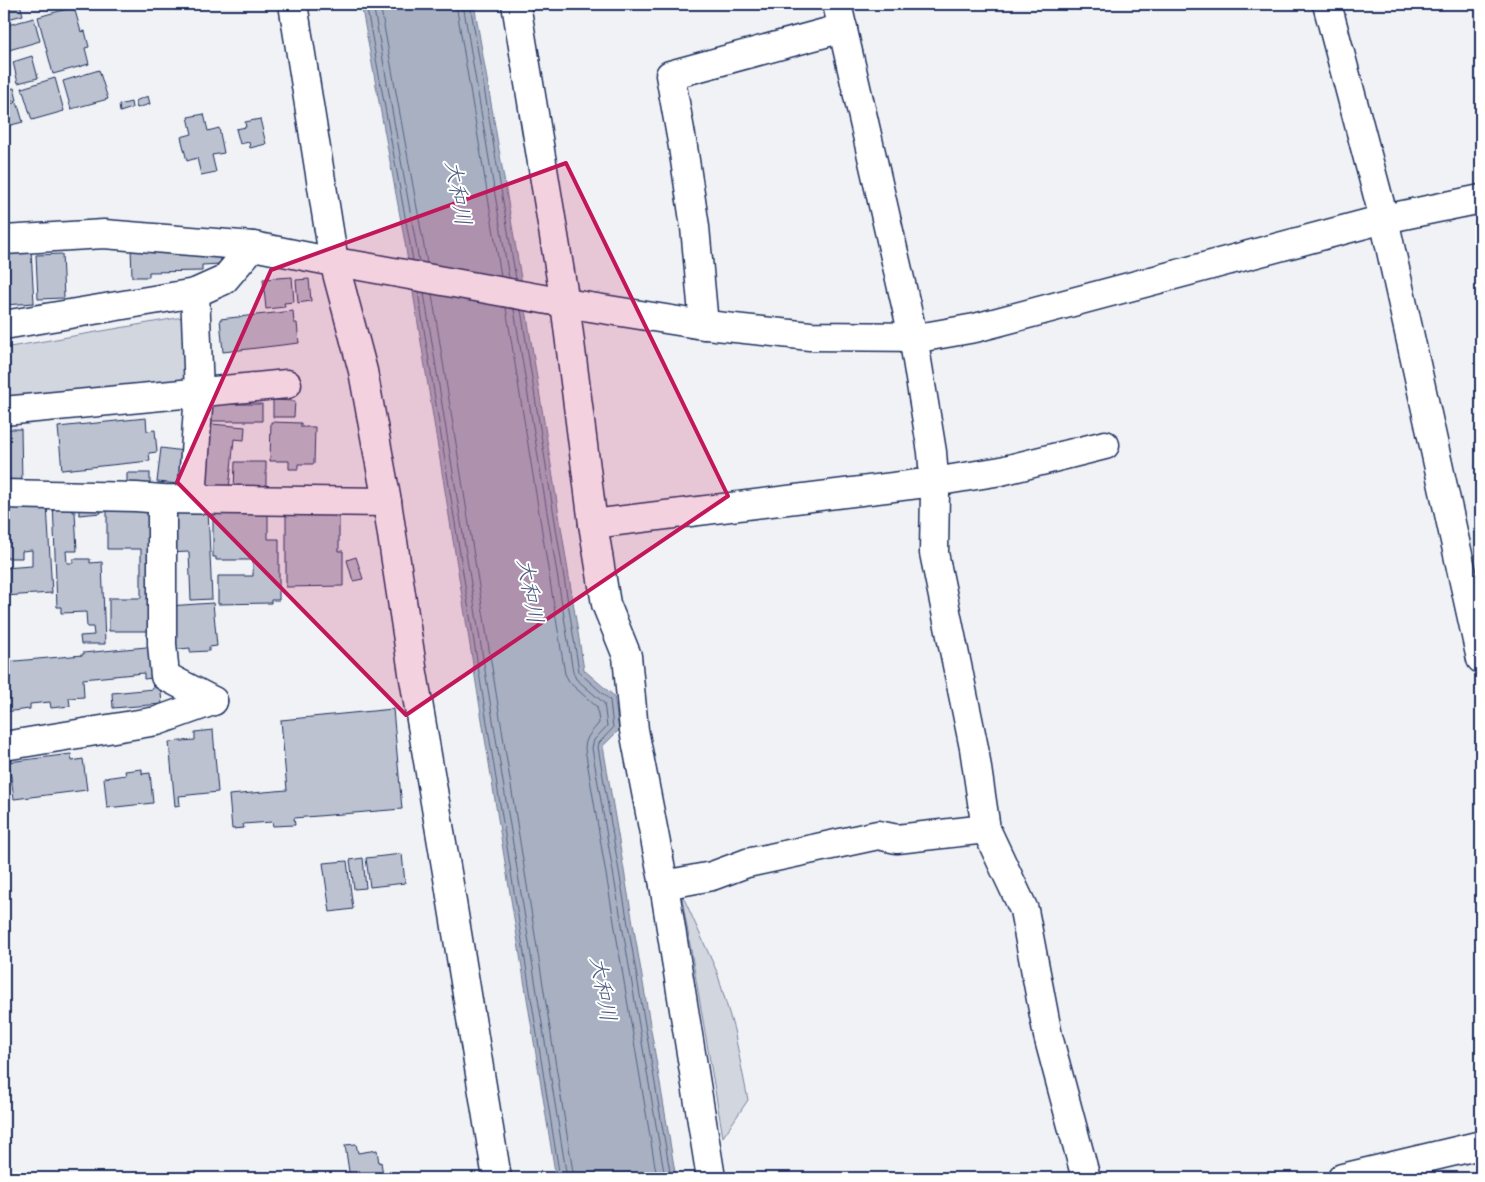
<svg xmlns="http://www.w3.org/2000/svg" width="1485" height="1182" font-family="Caveat,'Klee One',sans-serif">
  <rect width="100%" height="100%" fill="#f1f2f5"/>
  <filter id="ink" filterUnits="userSpaceOnUse"><feTurbulence type="fractalNoise" baseFrequency=".02" numOctaves="2"/><feDisplacementMap in="SourceGraphic" scale="10" xChannelSelector="R" yChannelSelector="G"/><feConvolveMatrix kernelMatrix="1 2 1 2 8 2 1 2 1" color-interpolation-filters="sRGB"/></filter>
  <g filter="url(#ink)">
    <g fill="#d2d6df" stroke="#76829e">
      <path d="M183,317L190,386L4,408V348Z"/>
      <path d="M681,892L717,972L734,1030L748,1100L723,1137Z"/>
    </g>
    <path fill="#a8b0c2" stroke="#707c9a" d="M361,4H474L519,266L584,670L614,696L619,730L603,746L676,1178H556L405,243Z"/>
    <g fill="none" stroke-linecap="round" stroke-linejoin="round">
      <g stroke="#536386" stroke-width="1">
        <path d="M366,4L413,260"/>
        <path d="M373,4L419,261"/>
        <path d="M380,4L427,263"/>
        <path d="M456,4L501,276"/>
        <path d="M463,4L509,278"/>
        <path d="M470,4L516,279"/>
        <path d="M418,292L560,1178"/>
        <path d="M424,293L567,1178"/>
        <path d="M432,294L574,1178"/>
        <path d="M506,308L565,674L570,683L597,707L599,723C592,732 585,737 585,749L657,1178"/>
        <path d="M514,309L573,672L576,679L604,703L607,726L594,740L592,748L665,1178"/>
        <path d="M521,310L579,671L581,674L610,700L613,728L599,743L598,747L671,1178"/>
      </g>
    </g>
    <g fill="#bcc2d0" stroke="#1b2f5e">
      <path d="M4,4H20L23,15L4,20Z"/>
      <path d="M74,7L81,32L85,31L89,47L85,48L89,64L53,74L38,17Z"/>
      <path d="M34,18L40,41L9,50L4,26Z"/>
      <path d="M32,56L38,78L18,83L13,62Z"/>
      <path d="M99,70L108,99L71,109L63,81Z"/>
      <path d="M6,78L9,89L14,88L17,100L4,103V79Z"/>
      <path d="M55,78L64,111L32,120L22,88Z"/>
      <path d="M148,96L150,104L137,108L135,101Z"/>
      <path d="M17,102L23,122L7,126L4,114V106Z"/>
      <path d="M131,102L132,108L120,112L119,105Z"/>
      <path d="M204,114L208,131L219,128L224,153L212,155L216,172L201,175L197,158L187,161L181,137L192,134L188,117Z"/>
      <path d="M260,119L266,144L250,148L249,142L240,144L236,129L246,127L245,122Z"/>
      <path d="M220,245L221,264L202,265V271L149,272V277H132L131,247Z"/>
      <path d="M31,251L34,303L4,305V252Z"/>
      <path d="M62,254L64,298L38,299L36,255Z"/>
      <path d="M292,277L294,302L284,303L285,307L266,309L263,279Z"/>
      <path d="M309,279L311,301L298,303L296,280Z"/>
      <path d="M293,311L294,323H297L299,343L223,352L220,319Z"/>
      <path d="M273,400L295,401L294,417H273Z"/>
      <path d="M204,404H262V421H203Z"/>
      <path d="M146,418L147,431L155,430L157,452L149,453L150,461L62,470L58,427Z"/>
      <path d="M271,422L301,423V427H315L314,464H298V469H289V461H270Z"/>
      <path d="M200,423L245,427L244,440L234,439L229,489L194,485Z"/>
      <path d="M4,429H21L22,484L4,485Z"/>
      <path d="M161,448L184,451L180,484L157,482Z"/>
      <path d="M235,462H266V492H234Z"/>
      <rect x="127" y="473" width="23" height="13"/>
      <path d="M73,500V512H75L77,551H66L67,563H73V559H90V563L102,562L105,644H81L80,636L94,635L93,627H87L86,612L61,613V607H57L53,501Z"/>
      <path d="M101,500V513L79,515V501Z"/>
      <path d="M157,502L156,631H109V598H141V549H107V509Z"/>
      <path d="M47,505L52,593L4,596V568L32,566V550L22,551V558H4V507Z"/>
      <path d="M208,509L212,599L191,600L189,552L167,553L166,511Z"/>
      <path d="M301,512H312V515H339V551H343V586L286,587V515H300Z"/>
      <path d="M213,513H268V539H279V600H271V603L218,604V576H253V560H216V557H213Z"/>
      <path d="M356,557L363,579L353,581L347,560Z"/>
      <path d="M213,603L217,646L209,647V651L190,652V648L170,650L168,606Z"/>
      <path d="M157,646L162,704L113,708L112,693L153,689L152,678L144,679V673L83,679L84,697L69,698L70,706L51,708L50,702L30,704V709L4,712V662L83,655V653Z"/>
      <path d="M393,709L402,809L294,818L295,825L273,826L272,822L243,824L244,828L232,829L229,795L287,790L281,720Z"/>
      <path d="M213,730L218,792L179,796L180,805L175,806L169,742L195,740V732Z"/>
      <path d="M71,754L72,761L83,759L87,790L14,799L9,762Z"/>
      <path d="M142,769V774L150,773L153,803L107,808L104,778L126,775L125,771Z"/>
      <path d="M402,854L405,883L370,887L366,858Z"/>
      <path d="M363,858L366,888L354,889L350,860Z"/>
      <path d="M347,861L353,909L330,912L323,863Z"/>
      <path d="M356,1144L358,1153L377,1150L379,1163L381,1162L383,1175L360,1178H350L345,1145Z"/>
    </g>
    <g fill="none" stroke-linecap="round" stroke-linejoin="round">
      <defs>
        <g id="minor">
          <path d="M293,4L334,262L363,371L387,502L413,673L449,884L497,1178"/>
          <path d="M516,4L565,303L593,524L606,604L627,656L634,730L664,885L711,1178"/>
          <path d="M837,4L913,336L932,452L935,492L934,553L974,748L986,829L1024,910L1048,1036L1086,1178"/>
          <path d="M1327,4L1384,219L1481,659"/>
          <path d="M4,240L104,234L253,246L334,262L360,266L565,303L697,324L810,336L924,337L975,328L1384,219L1481,199"/>
          <path d="M4,325L195,293L224,280L253,246"/>
          <path d="M704,325L695,227L683,147L670,75L843,28"/>
          <path d="M4,411L287,384"/>
          <path d="M4,494L136,497L162,499L387,502"/>
          <path d="M162,499V644L165,676L213,701"/>
          <path d="M192,499L199,392L195,293"/>
          <path d="M593,524L934,482L1001,471L1105,445"/>
          <path d="M4,746L157,721L213,701"/>
          <path d="M664,885L712,876L747,863L878,835L897,839L986,829"/>
        </g>
        <path id="major" d="M1342,1178L1481,1145"/>
      </defs>
      <use href="#minor" stroke="#1b2f5e" stroke-width="31"/>
      <use href="#major" stroke="#1b2f5e" stroke-width="31"/>
      <use href="#minor" stroke="#fff" stroke-width="28"/>
      <use href="#major" stroke="#fff" stroke-width="28"/>
    </g>
  </g>
  <path fill="#c2185b" fill-opacity="0.2" stroke="#c2185b" stroke-width="4" stroke-linejoin="round" d="M566,163L728,496L406,715L177,482L271,270Z"/>
  <g text-anchor="middle" dominant-baseline="central" stroke-width="4" stroke-linejoin="round" paint-order="stroke">
    <g font-size="22" font-style="italic" fill="#4c5c81" stroke="#fff">
      <text transform="translate(458 193) rotate(80)">大和川</text>
      <text transform="translate(530 591) rotate(80)">大和川</text>
      <text transform="translate(603 989) rotate(80)">大和川</text>
    </g>
  </g>
  <rect width="1485" height="1182" fill="none" stroke="#fff" stroke-width="20"/>
  <rect x="10" y="10" width="1465" height="1162" fill="none" stroke="#1b2f5e" stroke-width="2" filter="url(#ink)"/>
</svg>
